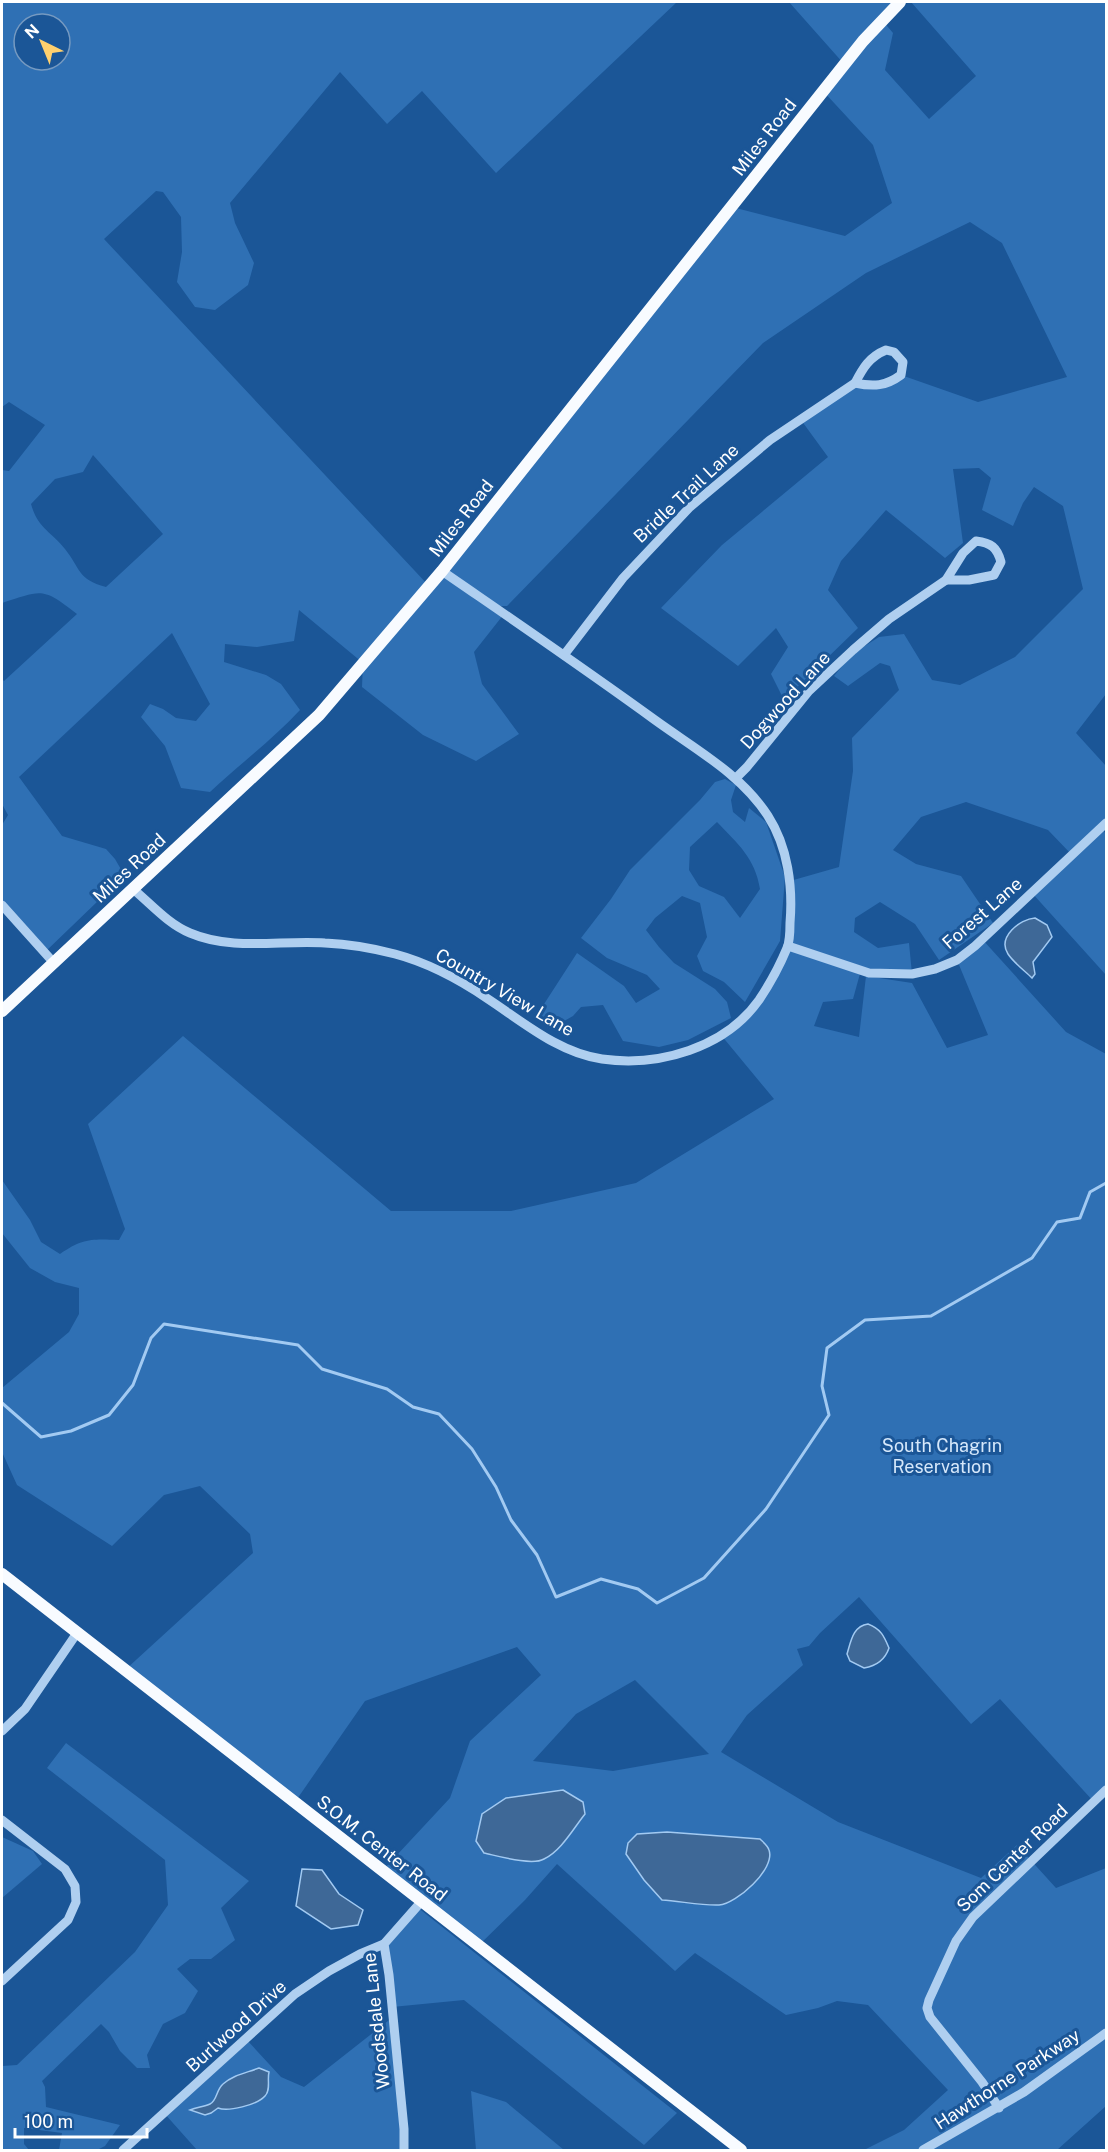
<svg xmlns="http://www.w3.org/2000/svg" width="1108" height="2152" font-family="'Public Sans',sans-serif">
  <rect width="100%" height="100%" fill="#1b5697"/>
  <g fill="#2f70b4" fill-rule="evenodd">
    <path d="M2,2H677L496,173L422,91L387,124L340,72L230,203L235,223L254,263L248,285L215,310L195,307L177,282L182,252L181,217L163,192L156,191L104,239L429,586L732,207L845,236L892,203L873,145L823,91L844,64L789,2H900L882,20L893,33L885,70L929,119L976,76L911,2H1106V694L1076,733L1106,766V823L1101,828L1106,834V975L1032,893L1072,855L1048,830L966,802L921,817L893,850L916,864L961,876L993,923L939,960L915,924L880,902L855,918L854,932L878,948L909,943L912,974L861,970L853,999L823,1002L814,1026L859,1037L866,976L912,983L947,1048L988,1035L957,960L982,939L1066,1032L1106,1054V1790L1094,1802L1000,1699L971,1724L859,1597L820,1633L809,1646L797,1649L803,1665L747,1715L721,1752L838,1822L981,1878L1017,1845L1056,1888L1106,1868V2106L1057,2150H864L904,2130L948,2090L868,2005L837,2001L818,2008L786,2015L695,1953L675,1971L557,1864L525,1900L478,1946L383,1870L450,1798L470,1741L541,1675L517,1647L365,1701L295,1802L125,1670L253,1553L250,1534L200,1486L164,1495L112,1546L17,1485L2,1452V1388L69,1332L79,1314V1288L55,1282L30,1268L2,1233V1180L30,1220L41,1242L60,1254C83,1238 92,1239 119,1240L125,1229L88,1124L183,1036L391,1211H511L636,1183L774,1099L721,1035L758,1000L788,946L790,881L839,867L853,771L852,738L899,690L890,666L880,663L848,686L834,676L852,654L879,637L904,634L932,680L960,685L1015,657L1083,589L1063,506L1034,487L1023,503L1013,526L982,510L991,478L979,468L953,469L963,543L945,558L886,510L841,561L828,590L858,628L784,700L771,674L788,647L776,628L738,666L661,608L722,545L828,457L801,420L855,383L867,386L901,375L978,402L1067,377L1002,243L970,222L866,273L763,343L507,606H494L504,614L474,652L482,684L519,734L476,761L423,735L362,687L363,663L299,610L294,641L257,647L225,644L224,662L266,675L281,684L300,710C272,740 240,764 210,792L181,788L165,746L141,717L150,704L163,709L176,718L196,721L210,704L172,633L19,777L62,836L106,849L115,859L126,878L99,900L44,953L2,905V825L8,815L2,804V679L4,681L77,614C42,587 43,590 2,603V470L9,471L45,425L9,402L2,407ZM24,24H60V60H24ZM93,455L163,534L106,587C77,579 81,569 65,549C51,531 38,529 31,504L55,479L83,472ZM635,1680L709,1754L613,1771L533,1761L576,1714ZM666,1832L760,1839L684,1901L662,1900L637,1834Z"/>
    <path d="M725,779L736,785L731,800L733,812L745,822L749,808L766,822L785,877L780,941L745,1002L724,982L703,971L697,956L707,937L700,903L682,896L655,918L646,930L659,947L674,963L715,989L727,1002L731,1018L688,1040L659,1047L623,1041L603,1005L581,1007L573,1016L550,1029L535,1018L577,953L624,986L636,1003L660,989L647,975L607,958L581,938L611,899L630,870L700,800L715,782ZM717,822C738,844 755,858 760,889L740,918L724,897L699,886L689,870L690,847Z"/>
    <path d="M66,1743L249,1881L221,1908L235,1940L211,1959H190L177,1969L198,1991L185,2013L163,2024L147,2055L150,2068H137L120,2051L109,2032L101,2024L42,2081L45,2087L46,2107L120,2125L105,2146L97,2150H59L62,2133L24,2128V2144L29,2150H2V2066L17,2065L135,1952L168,1905L165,1860L47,1768Z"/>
    <path d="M2,1837L33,1851L42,1864L2,1898Z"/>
    <path d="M417,1907L677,2113L644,2145L464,2000L392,2007L384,1944Z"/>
    <path d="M393,2017L404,2150H197L164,2113L246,2039L281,2077L304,2087Z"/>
    <path d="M471,2091L506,2102L564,2150H476Z"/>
  </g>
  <g fill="#3e6897" stroke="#a2caf2" stroke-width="1.5">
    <path d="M1035,918L1047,925L1052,937L1033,962L1035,974L1032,978C1025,971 1014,963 1008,954C997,937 1020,919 1035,918Z"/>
    <path d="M868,1624C881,1629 884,1636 889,1648C885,1660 876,1666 864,1668L850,1661L847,1654C851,1641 853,1626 868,1624Z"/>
    <path d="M563,1790L583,1802L585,1814C573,1829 561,1851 544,1859C532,1866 498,1856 484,1853L476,1841L482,1814L506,1798Z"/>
    <path d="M667,1832L760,1839C763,1842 768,1846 769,1850C776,1869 736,1904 719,1905C704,1906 679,1901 662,1900L644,1880L626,1854L628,1843L637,1834Z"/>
    <path d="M302,1869L322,1870L339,1894L363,1910L358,1925L331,1929L296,1906Z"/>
    <path d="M259,2068L269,2072C267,2080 271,2090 265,2096C257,2105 228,2112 218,2108L211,2113L205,2115L190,2110C197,2107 204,2107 210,2104C217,2101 216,2090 223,2084C233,2075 246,2073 259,2068Z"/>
  </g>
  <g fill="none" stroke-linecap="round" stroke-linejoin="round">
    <path stroke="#a2caf2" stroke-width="3" d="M2,1403L41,1437L71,1431L109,1415L133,1385L151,1338L164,1324L298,1345L322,1369L387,1389L413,1407L439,1414L472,1449L496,1487L511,1520L537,1555L556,1597L601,1579L638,1589L657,1603L704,1578L766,1509L829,1415L822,1386L827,1348L865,1320L931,1316L1032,1258L1057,1222L1080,1218L1090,1192L1106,1183"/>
    <g stroke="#afcff0" stroke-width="9">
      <path d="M886,350L894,352L903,362L901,375C886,386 874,387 855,383C863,368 869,357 886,350Z"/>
      <path d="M976,541C991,543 997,547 1001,562L994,575L969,580H946L963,553Z"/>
      <path d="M564,655L623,578L690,507L770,440L855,383"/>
      <path d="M736,778L747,767L809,691L853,650L889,619L946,580"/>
      <path d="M133,889C151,904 168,924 190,933C232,951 280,940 325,943C348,944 372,948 395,954C429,963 460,980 488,999C523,1022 559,1053 602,1059C659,1067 725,1048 759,1000C769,985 780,965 787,948C790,941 790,931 790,923C793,887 788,847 768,816C741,774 695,749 655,720C585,669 513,620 442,571"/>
      <path d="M2,905L54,963"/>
      <path d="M788,946L869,973L912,974L935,969L957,960L975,946L1106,823"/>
      <path d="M2,1731L25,1709L77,1633"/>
      <path d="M2,1820L65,1869L75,1886L76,1902L68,1920L2,1981"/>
      <path d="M999,2108L982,2082L930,2017L927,2008L929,2000L956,1941L973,1917L1106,1790"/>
      <path d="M123,2150L295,1994L329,1971L360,1954L384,1944"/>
      <path d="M404,2150V2129L389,1975L384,1944L421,1902"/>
      <path d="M923,2150L1024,2092L1106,2033"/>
    </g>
    <g stroke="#f8fbff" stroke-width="12">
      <path d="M2,1011L319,715L442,571L863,41L900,2"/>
      <path d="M2,1574L741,2150"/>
    </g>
  </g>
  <g text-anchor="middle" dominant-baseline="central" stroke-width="6" stroke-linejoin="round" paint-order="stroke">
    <g font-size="18" fill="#fff" stroke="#1b5697">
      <text transform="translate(764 137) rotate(-52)">Miles Road</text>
      <text transform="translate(686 493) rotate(-43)">Bridle Trail Lane</text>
      <text transform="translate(461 518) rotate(-52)">Miles Road</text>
      <text transform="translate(785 700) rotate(-48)">Dogwood Lane</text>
      <text transform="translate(129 868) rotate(-43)">Miles Road</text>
      <text transform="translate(982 913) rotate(-41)">Forest Lane</text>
      <text transform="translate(505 992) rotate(30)">Country View Lane</text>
      <text transform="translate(382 1848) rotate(38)">S.O.M. Center Road</text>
      <text transform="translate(1012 1858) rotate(-44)">Som Center Road</text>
      <text transform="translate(376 2021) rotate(-96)">Woodsdale Lane</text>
      <text transform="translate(236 2026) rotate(-42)">Burlwood Drive</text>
      <text transform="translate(1007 2079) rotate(-33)">Hawthorne Parkway</text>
    </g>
    <g font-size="18" fill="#d6e8fb" stroke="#1b5697">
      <text x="942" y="1445">South Chagrin<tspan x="942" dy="21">Reservation</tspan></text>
    </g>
  </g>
  <rect width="1108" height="2152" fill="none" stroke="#ffffff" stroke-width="6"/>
  <g transform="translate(42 42) rotate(317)"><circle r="28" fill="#1b5697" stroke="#769ac1" stroke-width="1.5"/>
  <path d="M0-4.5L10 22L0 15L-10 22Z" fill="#ffd06e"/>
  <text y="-9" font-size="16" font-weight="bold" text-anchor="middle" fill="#ffffff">N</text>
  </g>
  <path d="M15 2128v9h132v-9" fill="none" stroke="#ffffff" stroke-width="3"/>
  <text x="24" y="2128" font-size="18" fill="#ffffff" stroke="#1b5697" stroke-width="4.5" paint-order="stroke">100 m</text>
</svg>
